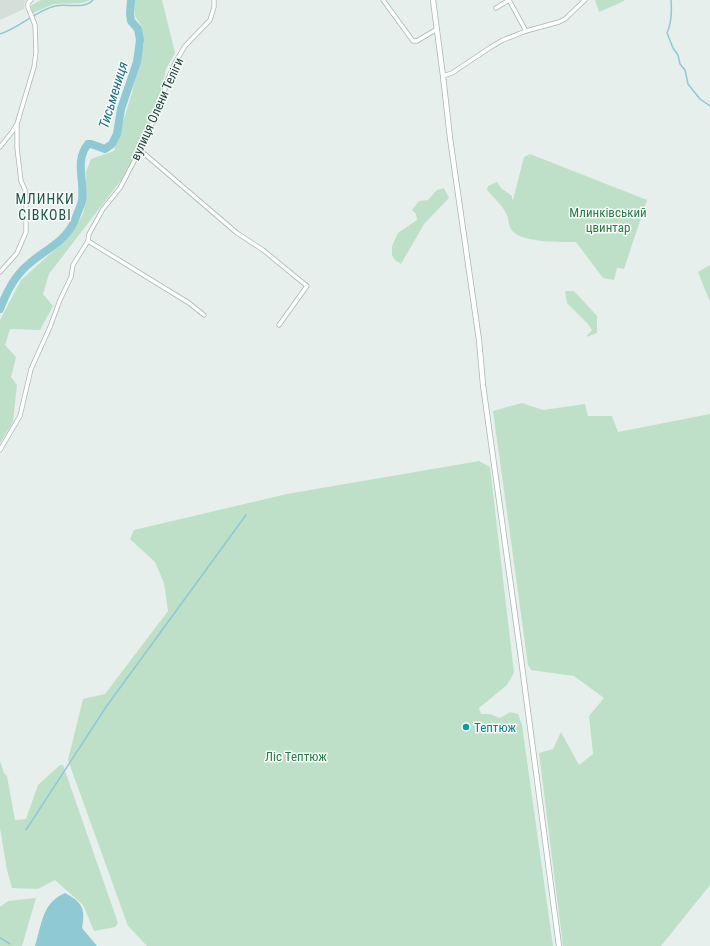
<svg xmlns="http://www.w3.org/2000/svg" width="710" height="946" font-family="'Roboto Condensed',sans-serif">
  <rect width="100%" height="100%" fill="#e6efeb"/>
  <path fill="#d4dfda" d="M0,0H25L24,9L0,20Z"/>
  <g fill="#bfe0c8">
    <path d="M41,0H91L82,3L54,4L33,13L31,7L32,5Z"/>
    <path d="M134,0H162L175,53L166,69L155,119L143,141L122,179L49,274L43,294L53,306L40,330L10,329L5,345L16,357L11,377L17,385L13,422L0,443V320L21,280L69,237L83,214L86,200V172L91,159L114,151L132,93L144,43L142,27L135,16Z"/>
    <path d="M595,0H624V1L599,12Z"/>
    <path d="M530,154L647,200L624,269L617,268L614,280L603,278L576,242C561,242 519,243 511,229C508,225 509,219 507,215C504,207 493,197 487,190L488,186L497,182L501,188L512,196V199L513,200L524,157Z"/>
    <path d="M444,188L449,198L424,224L401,264L395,260L392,255V246L398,233L417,220L416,214L412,210L419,201L428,200L437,190Z"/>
    <path d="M710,265V302L698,272Z"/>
    <path d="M565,291H574L597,316V333L586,337L592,330L588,324L567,303Z"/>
    <path d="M522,403L543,410L585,404L588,416H612L618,432L710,414V885L661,946H563L539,753L553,749L561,732L579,765L593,754L589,716L604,698L574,676L531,670L528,665L493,411Z"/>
    <path d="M479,461L490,467L514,673L507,685L479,708L481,714H490L500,718L510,712L518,714L522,725L553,946H147L128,926L68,760L83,699L105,694L168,611L164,583L155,562L130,539L134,530L287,494Z"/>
    <path d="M0,761L4,773L7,776L15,820L26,819L38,785L60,765H63L118,923L115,927L94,931L83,905L55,880L38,889L12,888L7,870L0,828Z"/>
    <path d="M36,898L22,946H0V907L8,901Z"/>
  </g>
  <path fill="#8ec9d4" d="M65,893C82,902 86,909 82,928L97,946H35C42,924 42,903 65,893Z"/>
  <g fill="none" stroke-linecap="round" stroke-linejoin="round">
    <g stroke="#8ec9d4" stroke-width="1.5">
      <path d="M671,0C672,12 672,22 667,33L673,48L678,55L680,64L685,70L688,84L700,99L710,106"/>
      <path d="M0,34C20,28 35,11 55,6C67,3 84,10 93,0"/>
      <path d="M26,830L106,707L246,515"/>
      <path d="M0,938L10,944"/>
    </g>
    <path stroke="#8ec9d4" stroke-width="8" d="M0,309C7,291 15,275 30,263C45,250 64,242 73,224C76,217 80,208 82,201C85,181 74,161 88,144H91L105,149L112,144L117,134L121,109L137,62L140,40L138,29L131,21L130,14L131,0"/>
    <defs>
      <g id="minor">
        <path d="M383,0L413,41H417L437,29"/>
        <path d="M509,0L526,31"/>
        <path d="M496,8L509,0"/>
        <path d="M443,76L452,73L491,47L503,40L526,31L559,22L565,19L585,0"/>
        <path d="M0,147L12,132L17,124L34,67L36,52L35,25L28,7V3L31,0"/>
        <path d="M140,150L237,233L263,250L307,286L279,325"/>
        <path d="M88,241L189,303L204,315"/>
        <path d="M0,272L17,253L26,232V207L25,190L21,181L17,148V125"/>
        <path d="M0,450L20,416L31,369L50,327L60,300L71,277L73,265L88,241L89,234L103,209L120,188L140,150L159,109L168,79L175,63L185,46L210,20L214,7V0"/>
      </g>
      <path id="tertiary" d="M433,0L443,76L450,138L479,340L483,385L520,651L559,946"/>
    </defs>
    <use href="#minor" stroke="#a8b8b2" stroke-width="5"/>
    <use href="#tertiary" stroke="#a8b8b2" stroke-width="6"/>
    <use href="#minor" stroke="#fff" stroke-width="3.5"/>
    <use href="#tertiary" stroke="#fff" stroke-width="4.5"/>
  </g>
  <circle fill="#0f9aa8" stroke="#f7fbf9" stroke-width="1.5" cx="466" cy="727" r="4"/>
  <g text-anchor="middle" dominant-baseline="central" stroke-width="3" stroke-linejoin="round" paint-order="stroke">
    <g font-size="13" fill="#24423a" stroke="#f7fbf9">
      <text transform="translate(157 109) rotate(-66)">вулиця Олени Теліги</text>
    </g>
    <g font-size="13" fill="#2d7a4b" stroke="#f7fbf9">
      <text x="608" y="212">Млинківський<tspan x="608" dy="15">цвинтар</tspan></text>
      <text x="296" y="756">Ліс Тептюж</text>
    </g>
    <g font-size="13" fill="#0d838f" stroke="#f7fbf9" text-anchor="start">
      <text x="474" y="727">Тептюж</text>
    </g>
    <g font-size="14" font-style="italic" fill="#1c6f80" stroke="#f7fbf9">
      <text transform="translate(113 95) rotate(-73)">Тисьмениця</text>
    </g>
    <g font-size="14" letter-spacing="1" fill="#1f5548" stroke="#f7fbf9">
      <text x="45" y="199">МЛИНКИ<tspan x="45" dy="16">СІВКОВІ</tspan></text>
    </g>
  </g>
</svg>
